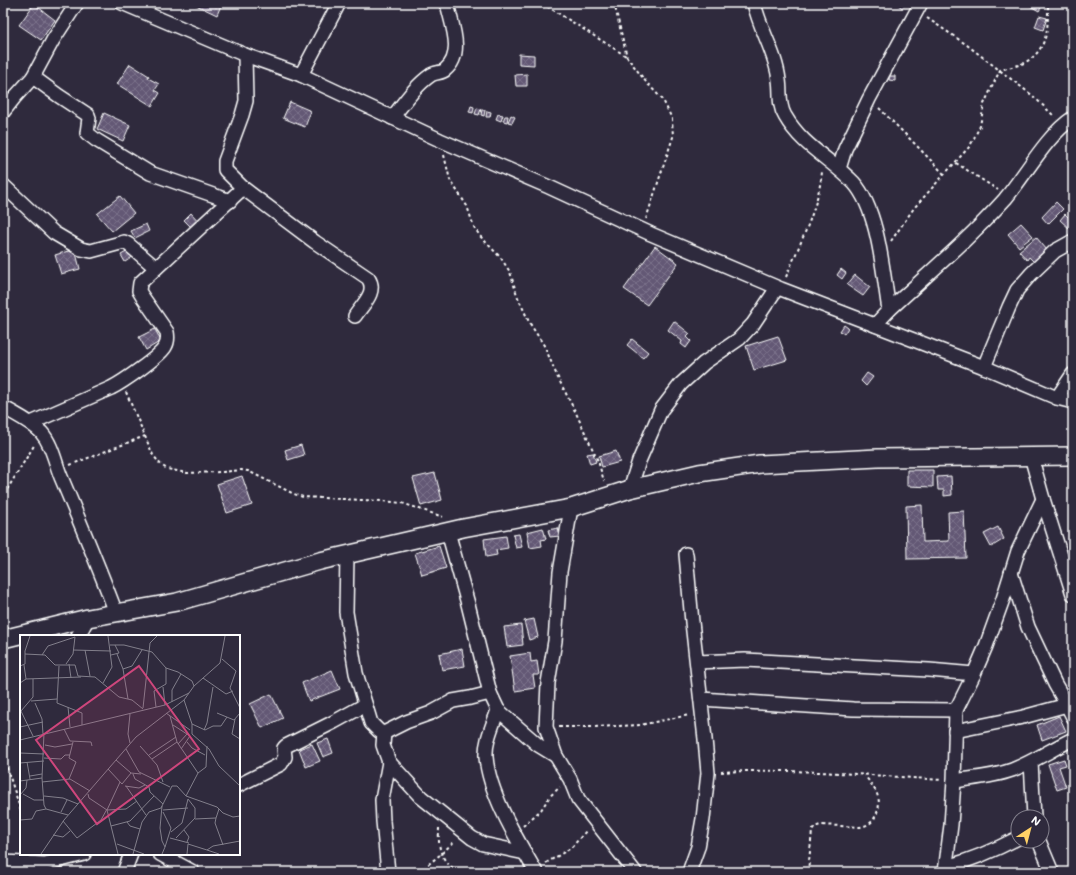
<svg xmlns="http://www.w3.org/2000/svg" width="1076" height="875" font-family="Mali,sans-serif">
  <defs>
    <pattern id="building-cross-hatch" width="8" height="8" patternUnits="userSpaceOnUse"><rect width="8" height="8" fill="#635875"/><path d="M0 0l8 8M0 8l8-8" fill="none" stroke="#7a718a"/></pattern>
  </defs>
  <rect width="100%" height="100%" fill="#2f2a3d"/>
  <filter id="ink" filterUnits="userSpaceOnUse"><feTurbulence type="fractalNoise" baseFrequency=".025" numOctaves="2"/><feDisplacementMap in="SourceGraphic" scale="8" xChannelSelector="R" yChannelSelector="G"/><feConvolveMatrix kernelMatrix="1 2 1 2 8 2 1 2 1" color-interpolation-filters="sRGB"/></filter>
  <g filter="url(#ink)">
    <g fill="url(#building-cross-hatch)" stroke="#fff">
      <path d="M198,3H222L217,15L196,5Z"/>
      <path d="M896,3H907L902,8Z"/>
      <path d="M1025,3H1044L1039,11Z"/>
      <path d="M34,4L55,20L41,40L19,25Z"/>
      <path d="M1039,16L1047,18L1043,30L1035,27Z"/>
      <path d="M519,54L534,55V65L519,64Z"/>
      <path d="M130,64L149,76L148,78L159,84L155,90L160,93L152,106L117,84Z"/>
      <path d="M527,74V86H516L515,75Z"/>
      <path d="M889,76H895V81L889,80Z"/>
      <path d="M290,102L311,111L305,127L283,118Z"/>
      <path d="M471,106L474,107L473,113L469,112Z"/>
      <path d="M477,108L481,109L479,115L475,114Z"/>
      <path d="M482,110H485L484,116L481,115Z"/>
      <path d="M487,111L491,112L490,117H486Z"/>
      <path d="M104,113L130,125L123,141L97,129Z"/>
      <path d="M498,114L503,115L501,121L496,119Z"/>
      <path d="M511,115L515,117L512,123L508,122Z"/>
      <path d="M505,116H508L507,122L503,121Z"/>
      <path d="M120,196L134,213L112,231L97,214Z"/>
      <path d="M1056,202L1063,209L1048,224L1042,217Z"/>
      <path d="M191,213L202,225L195,231L184,220Z"/>
      <path d="M1065,214L1069,218L1073,214V227L1071,230L1060,220Z"/>
      <path d="M1021,223L1033,236L1019,247L1008,234Z"/>
      <path d="M146,224L149,231L135,238L131,231Z"/>
      <path d="M1036,237L1047,250L1034,262L1029,257L1027,260L1019,251Z"/>
      <path d="M655,246L678,263L647,305L624,289Z"/>
      <path d="M75,249L80,269L61,274L55,255Z"/>
      <path d="M130,250L134,256L125,262L121,255Z"/>
      <path d="M841,269L846,273L842,279L837,275Z"/>
      <path d="M855,275L870,287L863,296L847,285Z"/>
      <path d="M674,321L690,334L687,337L691,341L686,348L681,344L682,341L668,330Z"/>
      <path d="M844,325L848,328L844,334L840,331Z"/>
      <path d="M155,329L161,341L146,350L139,337Z"/>
      <path d="M778,336L787,360L754,370L746,346Z"/>
      <path d="M632,339L648,352L643,358L627,345Z"/>
      <path d="M867,373L873,377L866,386L861,381Z"/>
      <path d="M301,445L304,455L288,460L285,450Z"/>
      <path d="M616,451L620,462L602,467L599,456Z"/>
      <path d="M593,453L596,462L590,464L587,454Z"/>
      <path d="M907,470H933V487L907,486Z"/>
      <path d="M435,473L442,500L421,506L413,478Z"/>
      <path d="M242,476L252,505L227,513L217,484Z"/>
      <path d="M951,476L952,495L944,496V490H938L937,477Z"/>
      <path d="M922,505L923,542L949,541L948,512L964,511L966,558L907,559L906,506Z"/>
      <path d="M998,527L1004,539L991,547L984,534Z"/>
      <path d="M543,528L546,539L541,540L542,546L530,548L527,532Z"/>
      <path d="M558,528L560,536L550,537L548,530Z"/>
      <path d="M519,534L522,547L516,548L513,535Z"/>
      <path d="M506,536L508,548L496,550L497,555L486,557L484,539Z"/>
      <path d="M439,546L446,568L422,575L415,553Z"/>
      <path d="M534,619L538,637L529,640L524,621Z"/>
      <path d="M521,625L523,645L507,647L504,627Z"/>
      <path d="M462,649L465,666L442,670L439,654Z"/>
      <path d="M530,653L531,662L537,661L539,675H533L535,688L515,691L510,656Z"/>
      <path d="M332,670L340,689L309,701L302,683Z"/>
      <path d="M271,694L283,718L262,728L250,704Z"/>
      <path d="M1059,716L1066,731L1042,740L1037,725Z"/>
      <path d="M328,739L333,753L323,757L317,743Z"/>
      <path d="M312,744L320,761L306,767L299,749Z"/>
      <path d="M1064,759L1066,765L1059,767L1066,787L1057,790L1048,764Z"/>
    </g>
    <g fill="none" stroke-linecap="round" stroke-linejoin="round">
      <defs>
        <g id="minor">
          <path d="M122,3L245,55L301,75L440,140L549,187L651,234L781,289L984,367L1057,398L1073,402"/>
          <path d="M754,3C760,30 776,53 779,80C781,92 778,105 785,116C802,146 831,159 854,183C879,211 883,274 889,310"/>
          <path d="M245,55L246,101L242,115L225,161V170L243,188L315,242L368,278C378,292 362,305 355,316"/>
          <path d="M301,75L339,3"/>
          <path d="M33,77L59,96L88,115L89,118L87,133L96,140L150,173L230,201"/>
          <path d="M3,112L14,98L33,77L53,40L77,3"/>
          <path d="M392,118C404,103 415,86 431,75C435,72 442,73 445,70C465,54 451,23 447,3"/>
          <path d="M839,169L845,149L869,99L921,3"/>
          <path d="M3,185L54,233L81,249L91,251L124,242L128,244L156,268"/>
          <path d="M875,325L889,310C928,274 969,239 1005,199C1026,174 1046,136 1073,118"/>
          <path d="M984,367L1009,307L1017,290L1031,274L1055,251L1073,241"/>
          <path d="M1057,398L1073,374"/>
          <path d="M3,407C16,415 30,421 41,432C52,444 55,462 61,477C80,522 99,567 116,613"/>
          <path d="M31,423L111,388C123,382 159,357 165,347C168,342 168,337 167,332L142,296L139,291L140,283L243,188"/>
          <path d="M1031,456L1043,499L1073,594"/>
          <path d="M630,489L639,461L661,410L681,384L704,363L739,339L753,324L777,288"/>
          <path d="M571,508L560,572L555,641L548,683L546,727L556,756L570,779L578,799L635,872"/>
          <path d="M448,532L468,604L490,693L498,710L538,745L556,756"/>
          <path d="M686,554L692,622L705,739L708,773L703,819L698,847L689,872"/>
          <path d="M347,555L346,612L356,673L371,723L379,731L384,733L406,722L431,713L453,701L470,698L490,693"/>
          <path d="M1011,573L1028,627L1055,684L1067,705L1073,717"/>
          <path d="M78,636L88,618"/>
          <path d="M697,662L745,660L929,670L974,674"/>
          <path d="M701,699L853,709L956,710"/>
          <path d="M498,710C493,725 485,741 486,757C489,794 518,841 536,872"/>
          <path d="M955,731L1023,717L1067,705"/>
          <path d="M384,733L383,745L389,762L421,797L472,838L483,844L525,853"/>
          <path d="M1031,762L1034,817"/>
          <path d="M954,781C973,778 993,777 1012,770C1033,762 1052,749 1073,739"/>
          <path d="M239,785L281,764L285,757L284,748L286,746L334,722L365,705"/>
          <path d="M1039,841L1052,872"/>
          <path d="M160,854L193,872"/>
          <path d="M3,862L45,864L84,854"/>
          <path d="M946,867C972,860 995,850 1018,838"/>
          <path d="M124,872L131,854"/>
          <path d="M388,872L383,821L382,800L389,762"/>
          <path d="M945,872L951,825L954,781L956,710L974,674L986,646L1003,599L1018,551L1043,499"/>
        </g>
        <path id="tertiary" d="M3,639L88,618L177,602L320,561L463,528L571,508L630,489L699,473L760,464L878,458L1073,456"/>
      </defs>
      <use href="#minor" stroke="#fff" stroke-width="16"/>
      <use href="#tertiary" stroke="#fff" stroke-width="20"/>
      <g stroke="#fff" stroke-width="2" stroke-dasharray="3 3" stroke-linecap="butt">
        <path d="M542,3L626,56"/>
        <path d="M614,3L627,57L646,82L663,100L672,119L673,137L646,219"/>
        <path d="M927,18L967,45L1033,96L1055,117"/>
        <path d="M879,108L915,144L944,174"/>
        <path d="M444,155L450,180L467,206L474,227L480,236L501,258L510,272L517,295L529,322L545,347L557,376L576,413L598,461L604,481"/>
        <path d="M956,163L998,190"/>
        <path d="M891,241L914,208L970,146L980,126L984,104L1000,70C1008,68 1017,66 1024,63C1049,50 1048,26 1048,3"/>
        <path d="M786,277C800,243 818,209 822,172"/>
        <path d="M126,392L153,455L161,465L167,469L187,473L223,472L241,470L248,471L294,494L303,497L382,501L402,503L443,517"/>
        <path d="M70,465L145,436"/>
        <path d="M3,494L8,488L35,444"/>
        <path d="M559,727H593L640,725L689,715"/>
        <path d="M3,756L21,811"/>
        <path d="M721,772C795,768 868,775 942,780"/>
        <path d="M523,826L541,810L550,796L560,787"/>
        <path d="M439,828C438,849 440,861 459,872"/>
        <path d="M546,863L571,848L587,830"/>
        <path d="M419,872L441,854L455,841"/>
        <path d="M808,872L812,831L815,827L820,825L860,827C867,826 872,823 875,817C884,800 876,790 865,776"/>
      </g>
      <use href="#minor" stroke="#2f2a3d" stroke-width="13"/>
      <use href="#tertiary" stroke="#2f2a3d" stroke-width="17"/>
    </g>
  </g>
  <g transform="translate(20 635)">
    <rect width="220" height="220" fill="#2f2a3d"/>
    <path fill="none" stroke="#827f8b" stroke-width="1" d="M90,10H104L132,17L146,33L158,37L172,46L174,51M53,15L91,16M65,15L70,41M5,19L25,20L35,30H55L58,41L75,42L99,62L112,65L123,74M97,19L103,34L108,64M22,20L28,11L55,2M91,20L99,18L95,10M202,24L216,36L210,53L220,73M46,29L53,19L55,2M49,29L51,43M0,31L5,29V16L10,1M39,31L37,68L62,78V90M103,34L112,31L122,15M183,43L206,59L213,56M6,44L61,42M0,48L6,44L4,30M83,48L92,32L88,1M143,52L145,70M164,65L172,89V99L189,114L199,131L220,151M11,66L37,64M152,67V55L161,39M15,68L22,84L23,99M48,72L50,92M136,72L134,56L146,49V33M123,73L130,8L137,1M0,74L13,101M1,76L13,62V44M146,78L170,95M197,78L214,85L220,78M150,81L157,107L178,138M215,84L212,99L220,104M172,89L185,95L193,91H201L207,82M153,90L170,101M0,92L23,87M44,94L50,106L71,107L72,111M184,95L187,88L193,52M24,98L22,143L24,170L26,174L48,180M0,105L145,70L169,58M167,107L172,113L185,120M110,108L108,99L110,79M158,109L167,99M25,110L35,112L52,109M120,111L137,130L143,147M106,114L119,137L150,152M161,114L170,101M0,118L24,119M129,120L156,102M24,123L41,124L45,120H50M132,124L157,107M96,125L111,138L121,139M7,127L10,144M0,128L24,126M88,134L102,149L111,138M113,139L115,144L129,152L130,157L143,169M10,141L22,139M49,144L56,127L49,123L53,107M0,146L22,143M22,147L50,144L70,156M100,147L87,175L106,174L117,166M105,151L119,153L125,150M106,151L126,180M3,159L14,165H24M68,159L69,163L87,175L98,219M0,160L6,153L7,145M24,161L43,163L58,169M166,161L178,138L186,132L187,111M143,175L168,173M41,177L47,165M143,177L151,193L145,212M196,183L195,188L203,210M175,184L196,183L199,174M0,185L12,184L16,176L26,174M43,186L57,203L81,185L87,174M107,187L110,191L120,194M91,191L110,186L134,161M164,195L169,202L167,207M151,197L162,188L168,164M33,200L43,202L50,196M150,203L169,208M156,203L175,183V173L168,164M97,209L124,219M187,215L199,219M21,219L44,185L116,102L164,65L174,51L200,28L205,1M113,219L122,187L129,177L141,173L152,151H157L166,161L197,172L203,178L213,182L220,181M142,219L145,212L142,206L140,193L142,171M167,219L168,209L187,215L193,211L220,206"/>
    <path fill="#ce467c" fill-opacity="0.15" stroke="#ce467c" stroke-width="2" d="M119,31L179,114L77,189L16,105Z"/>
    <rect width="220" height="220" fill="none" stroke="#fff" stroke-width="2"/>
  </g>
  <rect width="1076" height="875" fill="none" stroke="#2f2a3d" stroke-width="16"/>
  <rect x="8" y="8" width="1060" height="859" fill="none" stroke="#fff" stroke-width="1.5" filter="url(#ink)"/>
  <g transform="translate(1030 829) rotate(36)"><circle r="19" fill="#2f2a3d" stroke="#827f8b"/>
  <path d="M0-3L7 15L0 10L-7 15Z" fill="#ffd166"/>
  <text y="-6" font-size="11" font-weight="bold" text-anchor="middle" fill="#ffffff">N</text>
  </g>
</svg>
